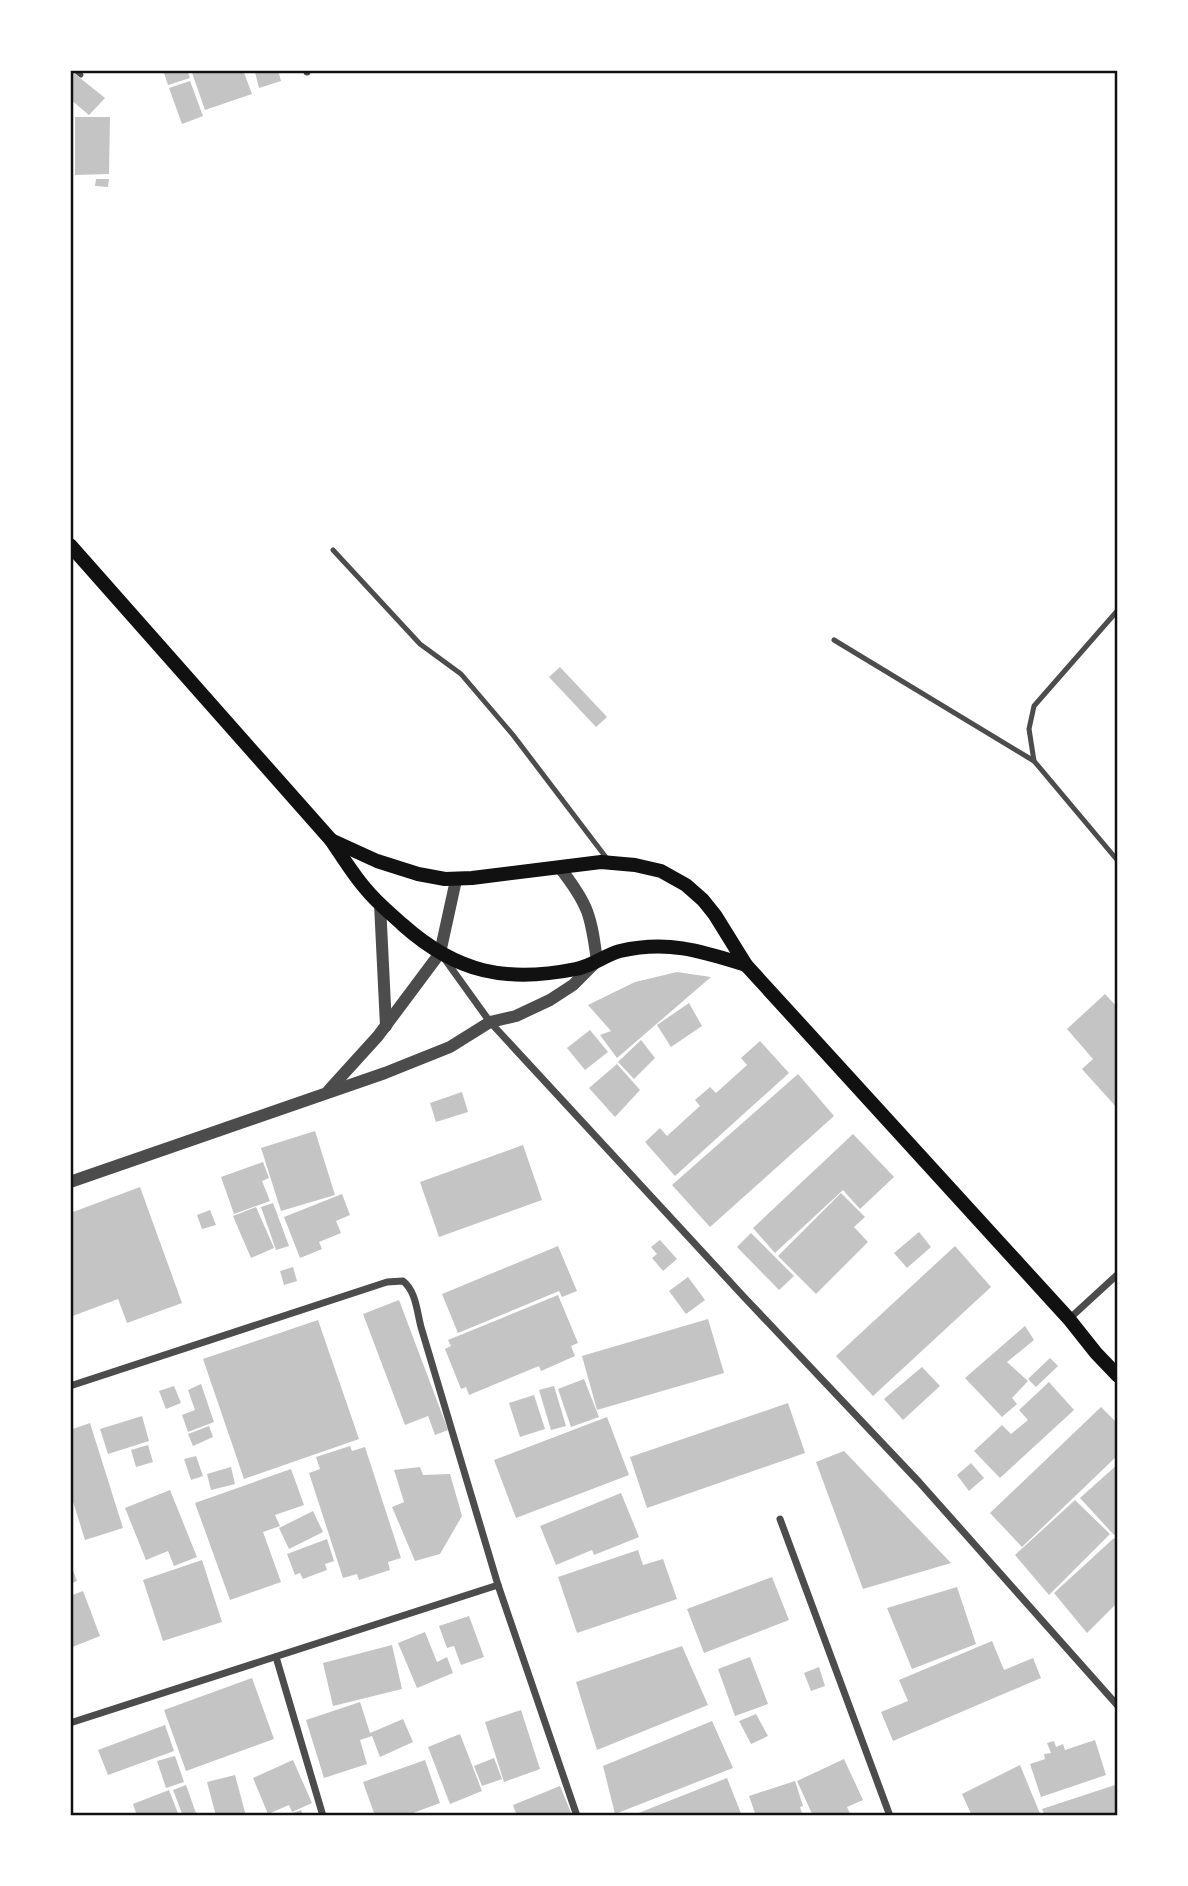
<svg xmlns="http://www.w3.org/2000/svg" width="1188" height="1886" font-family="'PT Sans Narrow',sans-serif">
  <rect width="100%" height="100%" fill="#fff"/>
  <g fill="#c4c4c4">
    <path d="M70,70L105,98L89,115L70,99Z"/>
    <path d="M163,70H187L190,78L168,85Z"/>
    <path d="M191,70H243L252,94L205,110Z"/>
    <path d="M262,70H278L281,81L259,88L255,72Z"/>
    <path d="M190,81L203,116L182,124L169,88Z"/>
    <path d="M75,117H110L109,174L75,175Z"/>
    <path d="M96,179H109L108,187L95,186Z"/>
    <path d="M560,667L607,717L596,727L549,677Z"/>
    <path d="M677,972L711,977L617,1058L600,1035L611,1031L588,1005L635,982Z"/>
    <path d="M1105,994L1118,1008V1109L1082,1069L1093,1059L1067,1029Z"/>
    <path d="M689,1003L702,1026L671,1047L657,1025Z"/>
    <path d="M590,1030L608,1052L585,1070L567,1048Z"/>
    <path d="M641,1040L655,1058L634,1079L618,1062Z"/>
    <path d="M760,1041L789,1073L675,1176L645,1142L660,1128L667,1136L700,1106L695,1100L710,1087L716,1093L747,1065L741,1058Z"/>
    <path d="M617,1064L640,1090L615,1117L589,1088Z"/>
    <path d="M798,1074L834,1116L710,1227L672,1185Z"/>
    <path d="M462,1092L468,1112L436,1122L430,1103Z"/>
    <path d="M315,1131L335,1195L281,1211L261,1148Z"/>
    <path d="M853,1134L894,1177L860,1209L843,1190L775,1253L753,1228Z"/>
    <path d="M523,1145L542,1200L439,1237L420,1182Z"/>
    <path d="M263,1162L269,1178L262,1181L270,1201L234,1214L221,1177Z"/>
    <path d="M140,1187L182,1303L127,1323L118,1299L70,1317V1203L73,1212Z"/>
    <path d="M841,1193L865,1217L854,1227L868,1242L816,1294L778,1256Z"/>
    <path d="M342,1194L350,1215L336,1221L341,1233L319,1242L322,1249L300,1258L284,1217Z"/>
    <path d="M273,1203L289,1246L276,1250L261,1207Z"/>
    <path d="M256,1207L274,1248L251,1258L233,1216Z"/>
    <path d="M210,1210L216,1225L202,1229L197,1215Z"/>
    <path d="M919,1232L931,1247L907,1268L894,1253Z"/>
    <path d="M751,1233L794,1276L779,1290L737,1247Z"/>
    <path d="M660,1240L677,1259L663,1271L652,1258L657,1254L651,1247Z"/>
    <path d="M558,1246L577,1291L562,1297L559,1291L458,1333L442,1294Z"/>
    <path d="M955,1246L991,1287L873,1396L836,1356Z"/>
    <path d="M293,1267L297,1281L284,1285L280,1271Z"/>
    <path d="M688,1277L705,1300L686,1314L669,1291Z"/>
    <path d="M558,1295L578,1343L571,1346L575,1356L541,1371L539,1366L469,1395L466,1387L461,1389L445,1349L451,1346L448,1340Z"/>
    <path d="M399,1300L448,1430L435,1435L428,1416L405,1425L363,1314Z"/>
    <path d="M708,1319L724,1373L597,1410L582,1356Z"/>
    <path d="M318,1320L359,1439L244,1479L203,1359Z"/>
    <path d="M1025,1326L1034,1340L1007,1362L1028,1381L1012,1398L1017,1404L1002,1417L965,1378Z"/>
    <path d="M1050,1358L1058,1366L1036,1387L1028,1379Z"/>
    <path d="M922,1367L940,1386L903,1420L884,1399Z"/>
    <path d="M584,1379L599,1417L571,1427L558,1389Z"/>
    <path d="M1049,1382L1074,1410L1000,1478L974,1451L1002,1425L1011,1434L1028,1420L1019,1410Z"/>
    <path d="M201,1384L214,1422L188,1432L182,1415L195,1410L188,1390Z"/>
    <path d="M174,1386L181,1403L166,1409L159,1391Z"/>
    <path d="M554,1386L566,1426L551,1430L539,1390Z"/>
    <path d="M534,1395L545,1429L520,1437L509,1403Z"/>
    <path d="M788,1403L805,1453L647,1508L630,1457Z"/>
    <path d="M1101,1407L1118,1424V1455L1022,1547L990,1513Z"/>
    <path d="M142,1416L149,1441L108,1454L100,1429Z"/>
    <path d="M607,1417L629,1475L516,1518L494,1460Z"/>
    <path d="M90,1423L123,1528L85,1540L70,1492V1430Z"/>
    <path d="M209,1426L213,1437L193,1446L188,1434Z"/>
    <path d="M148,1445L153,1462L136,1467L131,1450Z"/>
    <path d="M350,1446L352,1451L365,1447L401,1558L388,1562L390,1570L359,1580L357,1574L343,1578L309,1473L320,1469L316,1457Z"/>
    <path d="M844,1451L951,1563L863,1589L816,1462Z"/>
    <path d="M196,1456L203,1476L191,1480L184,1459Z"/>
    <path d="M971,1463L984,1478L969,1491L957,1475Z"/>
    <path d="M1118,1464V1531L1114,1535L1080,1498Z"/>
    <path d="M231,1467L235,1484L211,1490L207,1474Z"/>
    <path d="M420,1467L423,1475L450,1474L462,1516L440,1554L415,1561L392,1507L404,1502L394,1470Z"/>
    <path d="M291,1469L304,1505L275,1515L280,1526L263,1532L281,1582L230,1600L195,1503Z"/>
    <path d="M170,1490L197,1557L174,1566L168,1551L146,1560L125,1508Z"/>
    <path d="M621,1493L639,1537L594,1555L592,1550L556,1565L540,1526Z"/>
    <path d="M1075,1500L1110,1534L1049,1595L1015,1555Z"/>
    <path d="M313,1511L323,1532L289,1549L279,1528Z"/>
    <path d="M1114,1538L1118,1542V1602L1087,1633L1054,1593Z"/>
    <path d="M327,1539L334,1561L325,1564L327,1570L303,1579L300,1573L295,1575L287,1554Z"/>
    <path d="M638,1550L643,1565L663,1559L677,1599L577,1633L558,1577Z"/>
    <path d="M202,1560L222,1622L163,1641L143,1580Z"/>
    <path d="M70,1563L77,1581L70,1584Z"/>
    <path d="M772,1577L789,1620L704,1653L687,1609Z"/>
    <path d="M957,1587L976,1644L912,1669L887,1608Z"/>
    <path d="M83,1591L100,1636L70,1648V1596Z"/>
    <path d="M469,1616L484,1657L461,1665L454,1646L447,1648L439,1626Z"/>
    <path d="M425,1632L437,1662L447,1657L453,1673L417,1688L398,1643Z"/>
    <path d="M992,1641L1004,1670L1033,1658L1041,1678L893,1741L881,1712L908,1701L899,1680Z"/>
    <path d="M392,1645L402,1689L333,1706L323,1663Z"/>
    <path d="M682,1646L708,1705L597,1750L576,1682Z"/>
    <path d="M750,1657L768,1704L735,1716L718,1669Z"/>
    <path d="M819,1667L825,1686L811,1691L804,1673Z"/>
    <path d="M252,1678L274,1739L186,1771L164,1710Z"/>
    <path d="M360,1702L370,1733L403,1719L413,1742L380,1757L372,1736L360,1740L367,1764L324,1778L306,1720Z"/>
    <path d="M521,1710L540,1769L504,1782L485,1722Z"/>
    <path d="M756,1714L768,1736L751,1744L739,1721Z"/>
    <path d="M712,1721L733,1768L615,1814L603,1766Z"/>
    <path d="M165,1725L174,1751L108,1775L98,1750Z"/>
    <path d="M460,1734L482,1791L450,1804L428,1747Z"/>
    <path d="M1095,1740L1106,1775L1041,1797L1030,1764L1045,1759L1044,1754L1051,1753L1047,1743L1054,1741L1056,1747L1063,1744L1065,1750Z"/>
    <path d="M175,1756L184,1782L166,1788L157,1761Z"/>
    <path d="M494,1758L502,1779L482,1786L474,1766Z"/>
    <path d="M844,1759L863,1800L847,1807L851,1816H813L797,1781Z"/>
    <path d="M293,1760L312,1803L292,1812L289,1805L268,1814L253,1778Z"/>
    <path d="M425,1760L440,1803L405,1816H375L363,1782Z"/>
    <path d="M1020,1765L1041,1816H972L962,1794Z"/>
    <path d="M235,1775L246,1816H216L207,1782Z"/>
    <path d="M727,1778L742,1816H631Z"/>
    <path d="M795,1781L803,1806L800,1807L803,1816H756L749,1796Z"/>
    <path d="M1118,1784V1816H1045L1042,1809Z"/>
    <path d="M186,1785L197,1816H183L173,1790Z"/>
    <path d="M560,1786L572,1815L517,1816L513,1805Z"/>
    <path d="M169,1790L179,1816H137L133,1804Z"/>
    <path d="M301,1810L303,1816H284Z"/>
  </g>
  <g fill="none" stroke-linecap="round" stroke-linejoin="round">
    <g stroke="#4c4c4c" stroke-width="5">
      <path d="M75,70L81,75"/>
      <path d="M333,550L420,644L461,674L513,735L608,860"/>
      <path d="M1118,610L1034,706L1029,729L1034,761L1118,861"/>
      <path d="M834,640L1034,761"/>
    </g>
    <g stroke="#4c4c4c" stroke-width="7">
      <path d="M307,70V72"/>
      <path d="M444,958L490,1022L744,1297L919,1482L1118,1706"/>
      <path d="M1069,1319L1118,1274"/>
      <path d="M70,1386L387,1282L403,1281C416,1291 417,1312 421,1327L498,1585L577,1816"/>
      <path d="M780,1519L890,1816"/>
      <path d="M276,1657L323,1816"/>
      <path d="M70,1723L498,1585"/>
    </g>
    <g stroke="#4c4c4c" stroke-width="12">
      <path d="M380,904L386,1026"/>
      <path d="M329,1090L378,1036L440,953L456,880"/>
      <path d="M70,1182L385,1073L450,1047L490,1022L516,1016L550,1000L573,985L597,961C591,916 589,905 560,868"/>
    </g>
    <g stroke="#111" stroke-width="14">
      <path d="M70,545L331,840C342,856 352,873 365,888C376,902 390,913 403,925C457,973 506,983 576,969C592,966 605,955 620,951C668,940 701,951 746,965"/>
      <path d="M331,840L377,861L418,874L445,879L472,878L601,862L635,865L661,871L686,885L703,900L715,915L746,965L1069,1319L1096,1353L1118,1376"/>
    </g>
  </g>
  <rect width="1188" height="1886" fill="none" stroke="#ffffff" stroke-width="144"/>
  <rect x="72" y="72" width="1044" height="1742" fill="none" stroke="#111" stroke-width="2.5"/>
</svg>
